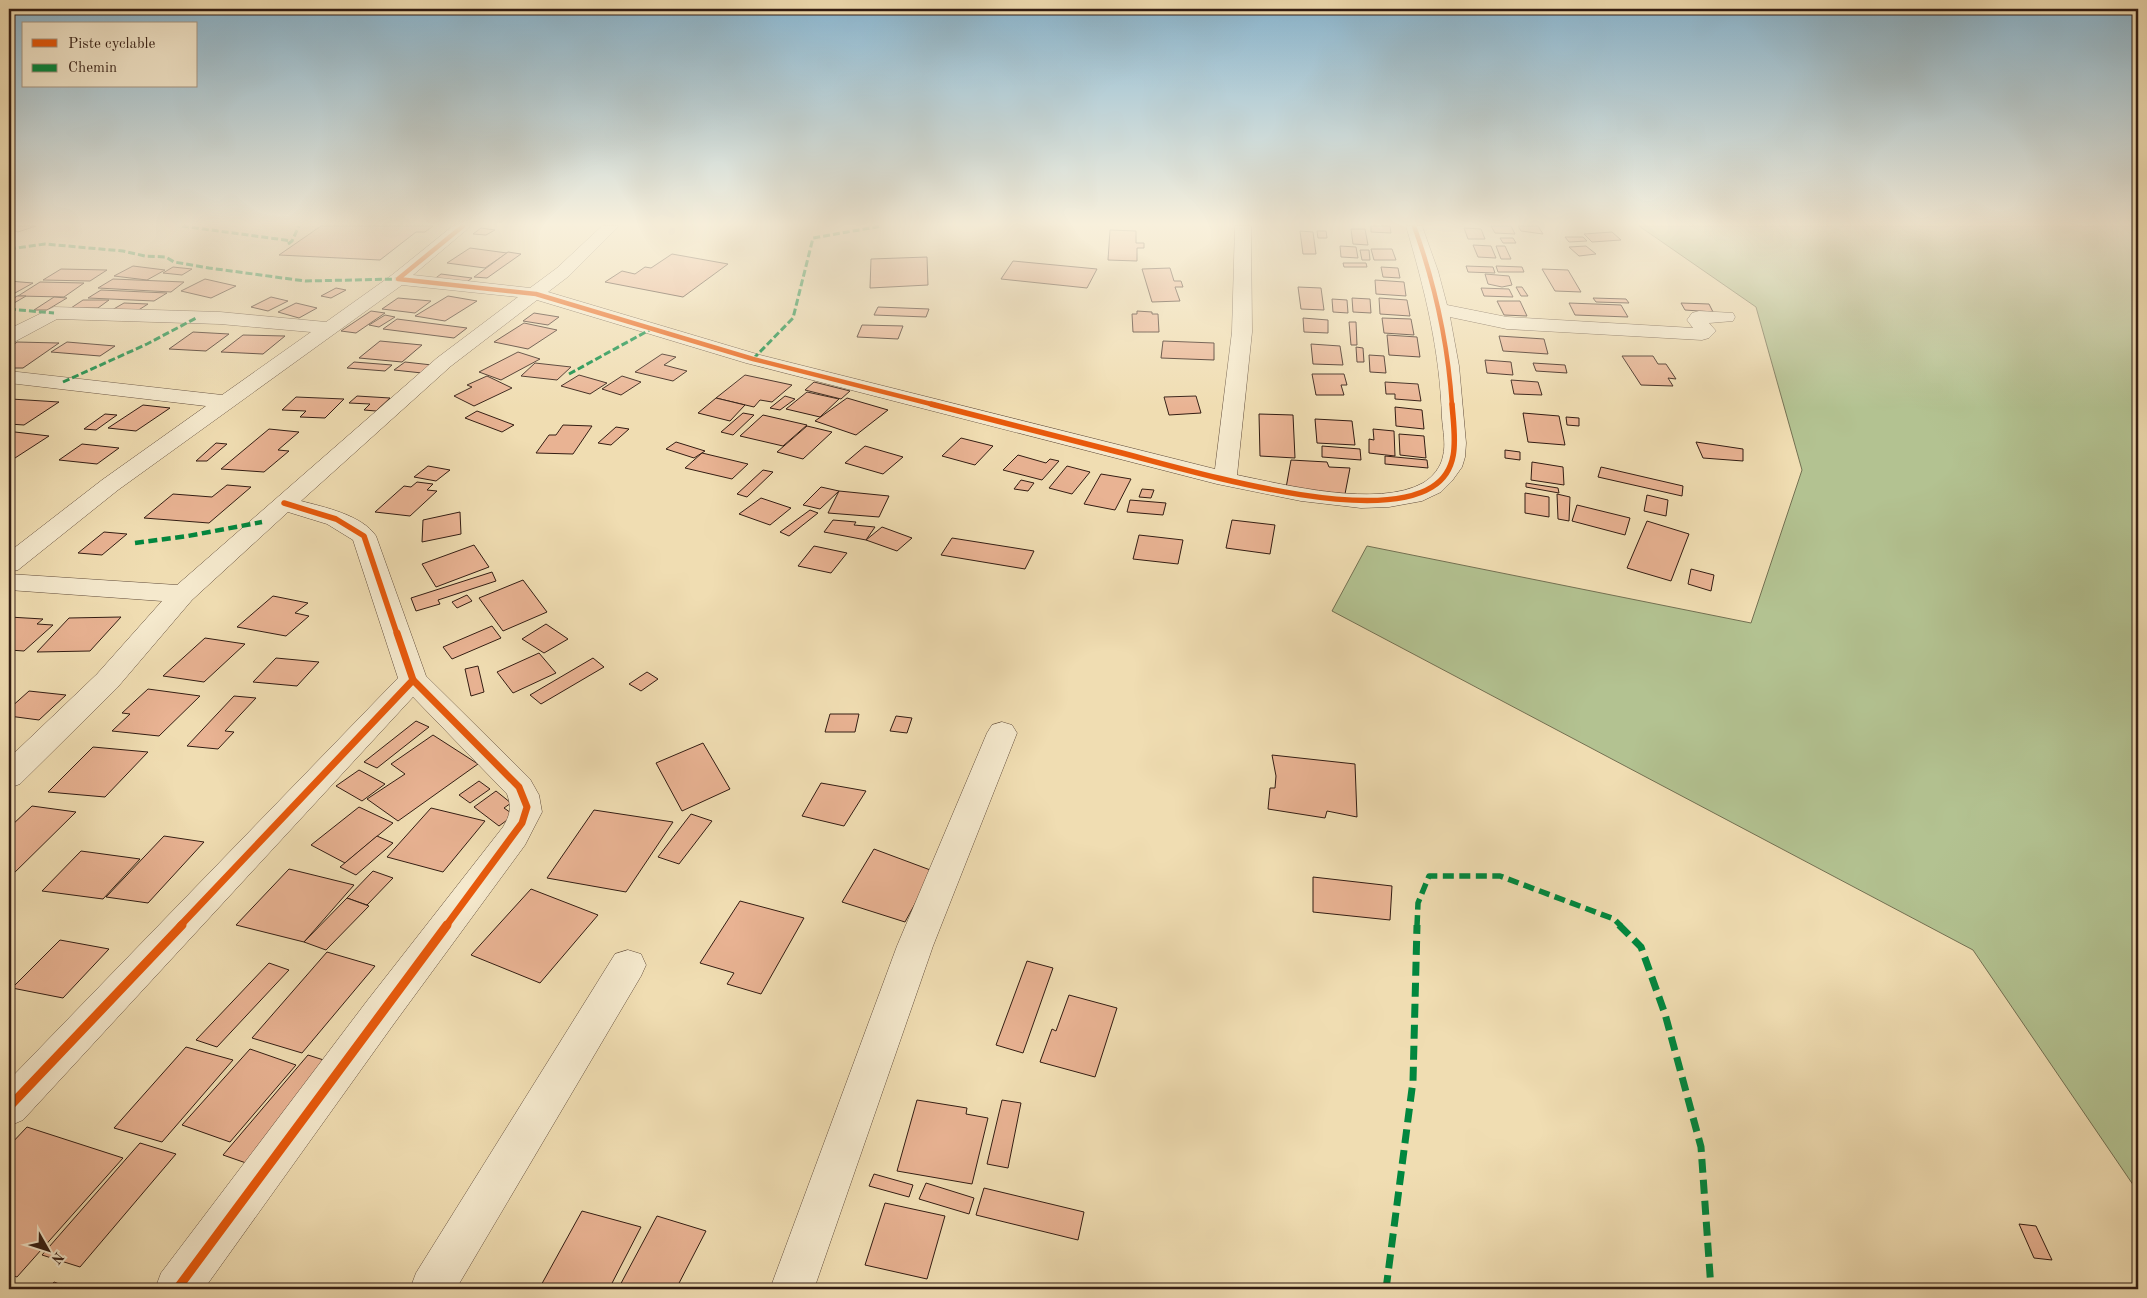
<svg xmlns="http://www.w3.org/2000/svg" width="2147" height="1298" font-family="'Old Standard TT',serif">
  <rect width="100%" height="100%" fill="#f0ddb2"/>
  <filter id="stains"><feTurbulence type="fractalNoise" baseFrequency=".004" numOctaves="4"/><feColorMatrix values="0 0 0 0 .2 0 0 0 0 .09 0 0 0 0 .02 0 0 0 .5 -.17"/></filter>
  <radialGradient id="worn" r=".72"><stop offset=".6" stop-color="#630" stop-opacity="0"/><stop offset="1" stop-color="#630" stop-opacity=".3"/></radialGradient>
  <path fill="#b3c291" stroke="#737052" d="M1639,226H2138V1192L1973,950L1332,611L1367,546L1751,623L1802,470L1756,307Z"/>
  <g fill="#e9b393" stroke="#331d13">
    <path d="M12,226H36L18,232L9,228Z"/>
    <path d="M321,226H433L425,232H416L380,260L279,255Z"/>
    <path d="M1371,226H1390L1391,233L1371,232Z"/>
    <path d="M1491,226H1511L1515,234L1495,233Z"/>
    <path d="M1518,226H1538L1543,234L1521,231Z"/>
    <path d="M481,228L495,230L486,235L473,234Z"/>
    <path d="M1464,228L1481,229L1485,239H1468Z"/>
    <path d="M1351,229H1365L1368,245L1353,244Z"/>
    <path d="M1110,230L1136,231V243H1144V248H1137V261L1108,260Z"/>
    <path d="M1300,231L1313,232L1316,254H1303Z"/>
    <path d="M1317,231H1326L1327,238H1318Z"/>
    <path d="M1612,232L1621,240L1592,242L1584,234Z"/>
    <path d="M1565,237H1583L1587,241L1569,242Z"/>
    <path d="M1500,238H1513L1516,243H1503Z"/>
    <path d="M1473,245L1491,246L1496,258L1478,257Z"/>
    <path d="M1340,246L1356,247L1358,258L1341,257Z"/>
    <path d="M1496,246H1505L1511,259H1501Z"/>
    <path d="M1586,246L1596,254L1579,256L1569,247Z"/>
    <path d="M470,248L507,253L485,268L447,263Z"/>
    <path d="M1371,249H1392L1396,260H1374Z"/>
    <path d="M1360,250H1369L1370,260H1362Z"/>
    <path d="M508,252L521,254L487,278L474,277Z"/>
    <path d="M672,254L728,264L683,297L605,282L622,271L635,274L645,267L651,268Z"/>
    <path d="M927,257L928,285L870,288L871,259Z"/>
    <path d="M1013,261L1097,269L1087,288L1001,279Z"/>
    <path d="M1343,263H1366L1367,267H1344Z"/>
    <path d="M133,266L165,270L147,280L114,276Z"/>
    <path d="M1466,266L1493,267L1495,273L1468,272Z"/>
    <path d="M1496,266L1522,267L1524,272H1498Z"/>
    <path d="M173,267L192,269L182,275L163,273Z"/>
    <path d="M1381,267L1398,268L1400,278L1383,277Z"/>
    <path d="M1170,268L1174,281H1181L1183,287H1175L1180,301L1152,302L1142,269Z"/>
    <path d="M61,269L107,270L90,281L43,280Z"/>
    <path d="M1542,269L1568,270L1581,292L1555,291Z"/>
    <path d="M441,274L472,278L464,284L433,280Z"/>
    <path d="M1485,274L1509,276L1512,285L1502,287L1488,284Z"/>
    <path d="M113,279L184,282L171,292L98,288Z"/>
    <path d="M205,279L236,286L211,298L181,291Z"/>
    <path d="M1375,280L1404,282L1406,296L1376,294Z"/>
    <path d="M9,281L33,283L15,293L9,292Z"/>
    <path d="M40,282L84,283L64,297L18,296Z"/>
    <path d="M1298,287L1321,288L1324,310L1301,309Z"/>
    <path d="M1516,287H1522L1528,296H1521Z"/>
    <path d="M336,288L346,290L331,298L321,296Z"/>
    <path d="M1481,288L1509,289L1513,297L1484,296Z"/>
    <path d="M101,290L167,293L154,301L88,298Z"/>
    <path d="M17,296H26L9,306V302Z"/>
    <path d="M448,296L477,301L445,321L415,316Z"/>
    <path d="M54,297L67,298L47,310H34Z"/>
    <path d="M271,297L288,301L268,311L251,307Z"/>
    <path d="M398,298L431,301L415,313L382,309Z"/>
    <path d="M1352,298L1370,299L1371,313L1353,312Z"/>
    <path d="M1379,298L1407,300L1410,316L1380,314Z"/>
    <path d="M1593,298L1626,299L1629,303L1596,302Z"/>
    <path d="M1332,299L1347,300L1348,313L1333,312Z"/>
    <path d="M83,300H109L98,308H71Z"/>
    <path d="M1497,301H1520L1527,316L1504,315Z"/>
    <path d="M124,303L148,304L137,311L112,310Z"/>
    <path d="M296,303L317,308L299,318L278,312Z"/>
    <path d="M1569,303L1621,305L1628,317L1575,315Z"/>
    <path d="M1681,303L1709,304L1713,312L1685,310Z"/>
    <path d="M878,307L929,309L926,317L874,315Z"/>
    <path d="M371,311L385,313L356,333L341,331Z"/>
    <path d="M1137,311L1152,312V314H1158L1159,332H1133L1132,314H1137Z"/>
    <path d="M534,313L559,317L548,325L523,321Z"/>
    <path d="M385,315L395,317L379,327L369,325Z"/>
    <path d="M1303,318L1328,320V333L1304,332Z"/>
    <path d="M1382,318L1411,319L1414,335L1384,333Z"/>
    <path d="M397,319L467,328L454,338L383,329Z"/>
    <path d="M1349,322H1356L1357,345H1351Z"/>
    <path d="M524,323L557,330L528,349L494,342Z"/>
    <path d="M862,325L903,326L898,339L857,337Z"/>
    <path d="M193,332L229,334L206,351L169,349Z"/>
    <path d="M243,335L285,336L263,354L221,352Z"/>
    <path d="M1387,335L1417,337L1420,357L1389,355Z"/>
    <path d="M1499,336L1544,339L1548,354L1503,351Z"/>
    <path d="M380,341L422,345L402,362L359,358Z"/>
    <path d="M1163,341L1214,343V360L1161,358Z"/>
    <path d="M17,342L59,343L23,368H9V348Z"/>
    <path d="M67,342L115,346L100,356L51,352Z"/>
    <path d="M1311,344L1340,346L1343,365L1313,364Z"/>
    <path d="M1356,347L1363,348L1364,362H1357Z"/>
    <path d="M518,352L540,359L501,380L479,372Z"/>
    <path d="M662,354L676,357L664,365L687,371L673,381L635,372Z"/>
    <path d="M1369,355L1384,356L1386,373L1370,372Z"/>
    <path d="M1622,356H1653L1658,364H1666L1676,379L1668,378L1673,386L1641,385Z"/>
    <path d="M1485,360L1511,362L1513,375L1487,373Z"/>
    <path d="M354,362L392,365L385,371L347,368Z"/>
    <path d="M405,362L432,365L422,373L394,370Z"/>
    <path d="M535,363L571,367L557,380L521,376Z"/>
    <path d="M1533,363L1565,365L1567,373L1536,371Z"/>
    <path d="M1312,374H1344L1347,385H1341L1344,395H1316Z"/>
    <path d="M579,375L607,383L590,394L561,386Z"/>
    <path d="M745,375L792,385L772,402L760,400L754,407L716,398Z"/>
    <path d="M487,376L512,388L474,406L454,396L472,387L467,385Z"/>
    <path d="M622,376L641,382L621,395L602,389Z"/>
    <path d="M1511,380L1538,382L1542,395L1514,394Z"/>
    <path d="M814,382L850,391L841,399L805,390Z"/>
    <path d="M1385,382L1418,384L1421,401L1395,399V394H1386Z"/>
    <path d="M807,392L839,399L820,417L786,409Z"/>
    <path d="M357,396L390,398L376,411L364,410L370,404L349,403Z"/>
    <path d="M785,396L795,399L780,410L770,408Z"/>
    <path d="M1196,396L1201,413L1169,415L1164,397Z"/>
    <path d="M296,397L344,399L325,418L300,417L306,411L282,410Z"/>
    <path d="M716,398L745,405L730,421L698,413Z"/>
    <path d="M847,398L888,410L856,435L815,421Z"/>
    <path d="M11,399L59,402L24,425L9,424V400Z"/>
    <path d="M143,405L170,408L136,431L108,428Z"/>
    <path d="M1395,407L1422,410L1424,429L1396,426Z"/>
    <path d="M477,411L514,425L502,432L465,418Z"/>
    <path d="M743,413L754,415L733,435L721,432Z"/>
    <path d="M1523,413L1559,416L1565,445L1528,442Z"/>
    <path d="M105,414L117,415L96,430L84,429Z"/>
    <path d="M1259,414L1293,415L1295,458L1260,456Z"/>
    <path d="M763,415L807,425L783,446L740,436Z"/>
    <path d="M1566,417L1579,418V426L1567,425Z"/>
    <path d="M1315,419L1352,421L1355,445L1317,443Z"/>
    <path d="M563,425L592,426L573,454L536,453L549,435H556Z"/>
    <path d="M807,426L832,432L803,459L777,452Z"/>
    <path d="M616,427L629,429L611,445L598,443Z"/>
    <path d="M269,429L299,432L278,450L289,451L264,472L221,469Z"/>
    <path d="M1373,429L1394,431L1395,456L1369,453V439L1374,440Z"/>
    <path d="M15,432L49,436L15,458H9V436Z"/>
    <path d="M1399,434L1424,436L1426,458L1400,455Z"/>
    <path d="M961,438L993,446L975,465L942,456Z"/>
    <path d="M676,442L705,451L694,458L666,449Z"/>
    <path d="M1696,442L1743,449V461L1703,458Z"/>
    <path d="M216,443L227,444L207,461H196Z"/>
    <path d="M82,444L119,448L97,464L59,460Z"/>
    <path d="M865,446L903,457L883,474L845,463Z"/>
    <path d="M1322,446L1360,449L1361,460L1322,457Z"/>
    <path d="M1505,450L1520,452V460L1505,458Z"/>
    <path d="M702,453L748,464L732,479L685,468Z"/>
    <path d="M1018,455L1046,463L1050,459L1059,461L1042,480L1003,470Z"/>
    <path d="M1385,456L1427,460L1428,468L1385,464Z"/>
    <path d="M1291,460L1327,462L1329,467L1350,468L1345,494L1286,488Z"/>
    <path d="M1532,462L1563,467L1564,485L1531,480Z"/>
    <path d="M428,466L450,470L436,481L414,477Z"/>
    <path d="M1067,466L1090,472L1072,494L1049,488Z"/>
    <path d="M1601,467L1683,486L1682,496L1598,477Z"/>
    <path d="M763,470L773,472L747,497L737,494Z"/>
    <path d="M1101,474L1131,479L1115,510L1084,504Z"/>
    <path d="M1021,480L1034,483L1028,491L1014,489Z"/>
    <path d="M417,482L433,484L427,490L437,491L410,516L375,512L404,486L411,487Z"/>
    <path d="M1526,483L1558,488L1559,493L1526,487Z"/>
    <path d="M227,485L251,487L209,523L144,518L173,494L212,497Z"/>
    <path d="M821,487L839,491L820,509L803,505Z"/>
    <path d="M1142,489L1154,490L1151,498L1139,497Z"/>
    <path d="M839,491L889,496L879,517L828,513Z"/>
    <path d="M1525,493L1549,497V517L1525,513Z"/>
    <path d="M1557,494L1570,497L1569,521L1558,519Z"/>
    <path d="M1647,495L1668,500L1666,516L1644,511Z"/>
    <path d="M761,498L791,508L770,525L739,514Z"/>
    <path d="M1130,500L1166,503L1163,515L1127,512Z"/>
    <path d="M1577,505L1630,518L1625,535L1572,521Z"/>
    <path d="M810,510L818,513L789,536L780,532Z"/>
    <path d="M460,512L461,534L422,542L423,520Z"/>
    <path d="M833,520L856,522L854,525L875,527L866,540L824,532Z"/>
    <path d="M1232,520L1275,525L1270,554L1226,548Z"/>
    <path d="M1647,521L1689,534L1671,581L1627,568Z"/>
    <path d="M882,527L912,538L897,551L866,540Z"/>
    <path d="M104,532L127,534L102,555L78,553Z"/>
    <path d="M1139,535L1183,540L1178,564L1133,559Z"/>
    <path d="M952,538L1034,551L1025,569L941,555Z"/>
    <path d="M474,545L489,567L436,587L422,564Z"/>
    <path d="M814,546L847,553L831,573L798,566Z"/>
    <path d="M1691,569L1714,575L1711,591L1688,584Z"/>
    <path d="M492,572L496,581L438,600L440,604L416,611L411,598Z"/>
    <path d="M523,580L547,612L503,631L479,598Z"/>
    <path d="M467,595L472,601L457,608L452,602Z"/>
    <path d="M273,596L308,603L295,613L309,616L286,636L237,627Z"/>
    <path d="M9,617L43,619L37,624L53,625L24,651L9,650Z"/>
    <path d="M121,617L90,651L37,652L69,618Z"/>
    <path d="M546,624L568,639L544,653L522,639Z"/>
    <path d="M492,626L501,638L452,659L443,647Z"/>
    <path d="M205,638L245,644L204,682L163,676Z"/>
    <path d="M539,653L556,673L513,693L497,672Z"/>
    <path d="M276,658L319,662L297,686L253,682Z"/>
    <path d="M593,658L604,667L541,704L530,695Z"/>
    <path d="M478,666L484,692L471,696L465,669Z"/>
    <path d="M647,672L658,679L641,691L629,684Z"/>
    <path d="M148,689L200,696L159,736L112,731L130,714L122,713Z"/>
    <path d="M29,691L66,695L39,720L9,716V709Z"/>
    <path d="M234,696L256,698L225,731L234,732L218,749L187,746Z"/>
    <path d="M830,714H859L855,732H825Z"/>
    <path d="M896,716L912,718L907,733L890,731Z"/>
    <path d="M416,721L429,727L377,768L364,762Z"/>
    <path d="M433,735L478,764L398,821L367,799L405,774L391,764Z"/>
    <path d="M703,743L730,789L682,811L656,763Z"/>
    <path d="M93,747L148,752L105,797L48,792Z"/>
    <path d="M1272,755L1355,764L1357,817L1327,811L1325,818L1268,809L1270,788H1275L1276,776Z"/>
    <path d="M359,770L385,784L362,801L336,786Z"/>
    <path d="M479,781L490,789L470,803L459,795Z"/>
    <path d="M821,783L866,791L844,826L802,816Z"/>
    <path d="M496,791L511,803L504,808L514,815L499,826L474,807Z"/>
    <path d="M32,806L76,812L9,878V828Z"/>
    <path d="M359,807L393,823L345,863L311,845Z"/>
    <path d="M431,808L485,821L443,872L387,857Z"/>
    <path d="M594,810L673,822L626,892L547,878Z"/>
    <path d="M691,814L712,821L679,864L658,857Z"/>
    <path d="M164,836L204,842L148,903L106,897Z"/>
    <path d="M377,836L393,843L356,875L340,867Z"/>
    <path d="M874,849L933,871L905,922L842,902Z"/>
    <path d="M81,851L140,859L103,899L42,891Z"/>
    <path d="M289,869L354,885L304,942L236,925Z"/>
    <path d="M373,871L393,878L367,905L347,898Z"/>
    <path d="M1313,877L1392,886L1390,920L1313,912Z"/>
    <path d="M531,889L598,915L540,983L471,955Z"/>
    <path d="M347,898L369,906L326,950L304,942Z"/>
    <path d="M740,901L804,918L761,994L727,984L734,973L700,963Z"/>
    <path d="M60,940L109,949L63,998L12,988Z"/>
    <path d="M327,952L375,966L302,1053L252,1038Z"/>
    <path d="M1027,961L1053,968L1023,1053L996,1045Z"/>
    <path d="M269,963L289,970L217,1047L196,1040Z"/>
    <path d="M1069,995L1117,1008L1095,1077L1040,1062L1052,1029L1056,1031Z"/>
    <path d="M186,1047L233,1060L162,1142L114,1128Z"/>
    <path d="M250,1049L296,1065L230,1142L182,1125Z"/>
    <path d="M308,1055L333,1063L249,1164L223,1155Z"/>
    <path d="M917,1100L967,1108L966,1114L988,1118L972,1184L897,1171Z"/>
    <path d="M1002,1100L1021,1103L1008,1168L987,1164Z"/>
    <path d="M27,1127L123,1158L17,1277L9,1274V1146Z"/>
    <path d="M140,1143L176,1154L80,1267L42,1255Z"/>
    <path d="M874,1174L913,1185L909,1197L869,1186Z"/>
    <path d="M926,1183L974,1198L969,1214L919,1199Z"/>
    <path d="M984,1188L1084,1212L1078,1240L976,1215Z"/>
    <path d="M885,1203L945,1216L927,1279L865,1265Z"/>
    <path d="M582,1211L641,1227L609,1289H539Z"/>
    <path d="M657,1216L706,1231L676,1289H618Z"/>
    <path d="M2019,1224L2036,1226L2052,1260L2034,1258Z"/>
    <path d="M54,1282L72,1289H48Z"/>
  </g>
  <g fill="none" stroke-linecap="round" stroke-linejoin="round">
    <defs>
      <g id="minor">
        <path d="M453,226H471L413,275L530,288L557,268L602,226H619L569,276L548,292L760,355L1215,469L1232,332L1235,226H1251L1252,332L1237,475C1286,485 1378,508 1423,483C1433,477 1441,467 1443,456C1446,444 1443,431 1442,418C1440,351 1425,290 1406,226H1422L1438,271L1447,305L1507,317L1693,328L1687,320L1692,313L1699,311L1733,313L1735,317L1733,321L1709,323L1716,331L1709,338L1702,340L1507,329L1450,317L1459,366L1466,443L1465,457L1462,467L1452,481L1441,492L1422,501L1389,507L1361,508L1301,501L1217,484L746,363L537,300L451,366L301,501C324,507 362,515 376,536L426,676L530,779L539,795L542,812L525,845L393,1025L204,1289H155L161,1273L367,1001L503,827C510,815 512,808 507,794L413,697L23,1120L9,1126V1080L398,678L353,540L327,524L288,512L192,600L117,688L20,784L9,788V758L97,674L162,601L9,590V574L177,585L437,358L518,297L402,285L118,490L18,570L9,572V552L102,480L206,406L9,383V371L222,395L311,332L220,324L57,319L16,341L9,343V329L54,307L220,312L326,322L392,275Z"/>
        <path d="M1002,722L1012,725L1017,733L933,946L814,1289H770L897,946L987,733L992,725Z"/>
        <path d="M628,950L641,954L646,965L641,976L456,1289H410L416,1273L615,954Z"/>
      </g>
    </defs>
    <use href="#minor" stroke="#624d3b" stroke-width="1"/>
    <use href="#minor" fill="#f5e9cd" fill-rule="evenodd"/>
    <g stroke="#00873e" stroke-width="3" stroke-dasharray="7 3" stroke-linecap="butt">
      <path d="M182,226L292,241"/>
      <path d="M288,244L292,241L299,226"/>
      <path d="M9,249L45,244L123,251L145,256L166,257L174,262L209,268L305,281L398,279"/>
      <path d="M9,309L54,313"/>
      <path d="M753,359L793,318L813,238L882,226"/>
      <path d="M569,374L653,328"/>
      <path d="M63,382L147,344L198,317"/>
    </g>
    <path stroke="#00873e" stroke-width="4.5" stroke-dasharray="9 4.5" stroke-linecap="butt" d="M135,543L188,536L262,522"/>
    <path stroke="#00873e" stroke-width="5.5" stroke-dasharray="11 5.5" stroke-linecap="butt" d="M1417,926L1418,903L1429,876H1500L1614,919L1621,926"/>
    <g stroke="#00873e" stroke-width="7" stroke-dasharray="14 7" stroke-linecap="butt">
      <path d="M1619,925L1641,947L1665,1014L1701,1147L1711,1289"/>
      <path d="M1386,1289L1413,1081L1417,925"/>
    </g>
    <defs>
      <g id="cycleway-far3">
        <path d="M463,226L398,279L536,294L753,359L935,405"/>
        <path d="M1414,226C1435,284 1448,344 1452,405"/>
      </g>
      <g id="cycleway-far2">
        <path d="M931,404C993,420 1055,436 1118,452C1189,470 1370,526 1432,487C1462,469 1454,433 1452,404"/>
        <path d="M284,503L336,519L364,536L397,634"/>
      </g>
      <g id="cycleway-far1">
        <path d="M413,680L519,787L527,807L522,823L446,926"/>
        <path d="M180,926L413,680L397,633"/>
      </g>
      <g id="cycleway">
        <path d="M9,1107L182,925"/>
        <path d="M177,1289L447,925"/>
      </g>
    </defs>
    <use href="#cycleway-far3" stroke="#f5e9cd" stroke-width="6"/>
    <use href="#cycleway-far2" stroke="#f5e9cd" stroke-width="8"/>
    <use href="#cycleway-far1" stroke="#f5e9cd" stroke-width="10"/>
    <use href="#cycleway" stroke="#f5e9cd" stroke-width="12"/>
    <use href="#cycleway-far3" stroke="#e8590c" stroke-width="4.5"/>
    <use href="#cycleway-far2" stroke="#e8590c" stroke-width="5.5"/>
    <use href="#cycleway-far1" stroke="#e8590c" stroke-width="7"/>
    <use href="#cycleway" stroke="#e8590c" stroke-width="9"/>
  </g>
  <linearGradient id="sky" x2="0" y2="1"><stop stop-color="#89b7d2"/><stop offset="0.55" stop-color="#f8f0dc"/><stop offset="1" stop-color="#f8f0dc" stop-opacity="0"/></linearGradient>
  <rect width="2147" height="408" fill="url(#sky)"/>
  <rect width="2147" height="1298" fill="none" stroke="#f0ddb2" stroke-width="30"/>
  <rect x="10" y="10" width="2127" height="1278" fill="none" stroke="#331d13" stroke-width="2.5"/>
  <rect x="15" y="15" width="2117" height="1268" fill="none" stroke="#331d13"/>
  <rect x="22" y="22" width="175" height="65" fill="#f5e9cd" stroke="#a79783"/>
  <rect x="32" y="39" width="25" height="8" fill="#e8590c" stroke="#a79783"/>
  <text x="68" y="48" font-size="15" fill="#331d13">Piste cyclable</text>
  <rect x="32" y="64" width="25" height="8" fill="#00873e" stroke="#a79783"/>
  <text x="68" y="72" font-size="15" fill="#331d13">Chemin</text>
  <g transform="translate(48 1250) rotate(129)" stroke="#f5e9cd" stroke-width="4" paint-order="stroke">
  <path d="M0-4L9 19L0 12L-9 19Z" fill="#331d13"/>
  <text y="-8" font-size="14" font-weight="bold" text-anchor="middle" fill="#331d13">N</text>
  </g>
  <rect width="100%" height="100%" filter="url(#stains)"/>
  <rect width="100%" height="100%" fill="url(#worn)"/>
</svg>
